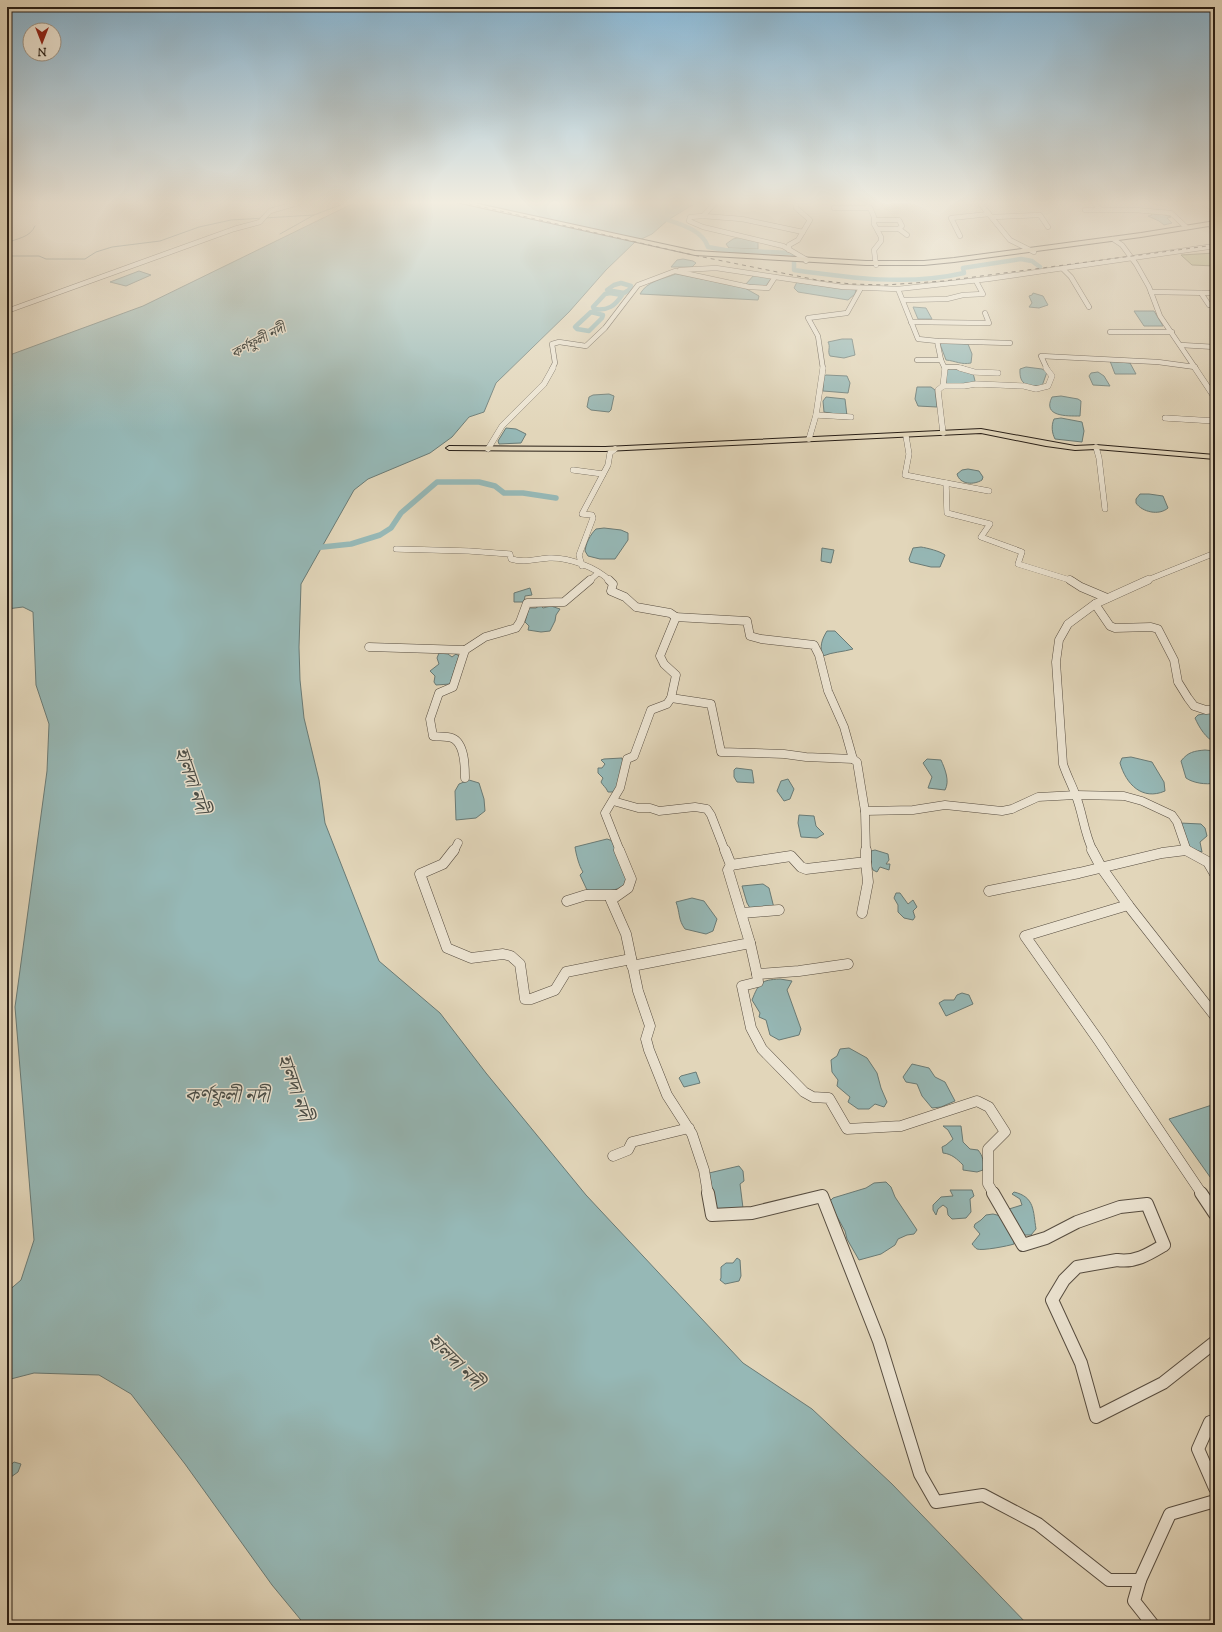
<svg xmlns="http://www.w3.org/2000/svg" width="1222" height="1632" font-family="'Sorts Mill Goudy','Noto Serif Bengali',serif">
  <rect width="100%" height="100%" fill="#e2d6ba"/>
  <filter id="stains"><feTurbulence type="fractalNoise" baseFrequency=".005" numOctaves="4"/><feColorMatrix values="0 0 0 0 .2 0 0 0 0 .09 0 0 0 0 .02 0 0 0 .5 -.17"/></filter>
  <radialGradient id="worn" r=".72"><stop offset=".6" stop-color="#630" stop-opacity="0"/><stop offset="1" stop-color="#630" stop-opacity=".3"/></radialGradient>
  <path fill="#bbbc8a" stroke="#726e50" d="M1215,253V266L1192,265L1181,255Z"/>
  <g fill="#96b8b6" stroke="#6a7b76">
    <path d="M356,202H697L668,220L652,234L635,242L606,270L569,312L496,383L484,412L469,417L452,437L430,453L368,479L354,490L301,584L299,647L300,680L304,718L319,780L325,823L379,961L440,1013L486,1073L586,1195L743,1363L812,1409L892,1484L1028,1625H305L272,1585L185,1464L131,1394L99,1375L34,1373L7,1380V1292L21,1280L34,1240L15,1007L47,771L49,724L36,685L33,612L23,607L7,609V356L143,306Z"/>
    <path d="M1150,213H1165V215L1171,217L1167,218L1172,223L1164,225L1159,221L1148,216L1152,215Z"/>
    <path d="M742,237L758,241V249L729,248L726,244L733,239Z"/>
    <path d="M683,259L693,261L696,263L692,267H671L677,260Z"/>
    <path d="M139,271L151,275L126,286L110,282Z"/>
    <path d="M676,274L743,287L759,296L758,300L640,294C647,281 663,279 676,274Z"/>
    <path d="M755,274L772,277L766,286L745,285Z"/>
    <path d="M797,282L856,289L855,294L848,300L798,292L794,288Z"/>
    <path d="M1033,293L1043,296L1048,305L1039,308L1029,307L1032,303L1029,296L1032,295Z"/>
    <path d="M913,307L926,308L932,319H918Z"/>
    <path d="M1134,311H1154L1163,326H1144Z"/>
    <path d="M842,339H852L855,355L844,358L830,356C827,351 831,347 828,342Z"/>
    <path d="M943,342L968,344L972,354L971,363C961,365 956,361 946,360L940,344Z"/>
    <path d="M1110,361L1130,363L1136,374H1115Z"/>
    <path d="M1026,367L1042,369L1047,372L1042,386C1028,386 1019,386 1020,369Z"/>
    <path d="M951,368L973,373L975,381L973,383L946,384V371Z"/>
    <path d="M1098,372L1104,376L1110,386L1093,385L1089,376L1091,373Z"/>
    <path d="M826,375L847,376L850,383L848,393L823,391L824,376Z"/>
    <path d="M917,387H931L935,390L937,407L918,406L915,399Z"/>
    <path d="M609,394L614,396L611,410L609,412L591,410L587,407L589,397L593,395Z"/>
    <path d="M1061,396L1078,399L1081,401L1080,416C1067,416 1042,417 1052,397Z"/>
    <path d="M826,397L845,399L847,416L824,412L823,401Z"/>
    <path d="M1061,418L1082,422L1084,431L1082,442L1055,439C1052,433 1051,426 1054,419Z"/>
    <path d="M506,428L516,429L526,434L521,443L499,444L498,441Z"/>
    <path d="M968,469L979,471L983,477L982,480C974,485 960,485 957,474L962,470Z"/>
    <path d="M1140,494H1149L1163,496L1168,508C1159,516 1142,512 1136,503V499Z"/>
    <path d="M604,528L621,530L628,533V540L615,559H600L588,556L585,551C586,543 590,535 596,529Z"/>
    <path d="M921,547C927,548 940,551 945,555L940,567H931L910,562L909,559L913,548Z"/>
    <path d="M822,548L834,550L831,563L821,561Z"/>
    <path d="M530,588L532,595L525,596L524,602H514V593Z"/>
    <path d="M540,605L543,608L551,606L560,609L556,615L555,621L550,631L541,632L528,630L529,626L525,622L529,608H536Z"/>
    <path d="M827,631H835L853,649C843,652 832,652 823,656C819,647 822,639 827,631Z"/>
    <path d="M439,653L448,654L452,657L456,654L459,656L450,684L436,685L434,682L435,676L430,671L439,664L437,658Z"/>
    <path d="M1208,713L1215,714V742C1206,739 1199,727 1195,718L1198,715Z"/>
    <path d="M1205,750L1215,751V783C1206,785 1193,783 1186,778L1181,761C1188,752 1194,751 1205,750Z"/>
    <path d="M1131,757L1152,762L1164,782L1165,791C1142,801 1126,784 1120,763L1122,758Z"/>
    <path d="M622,758L623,765L620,769L623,773L614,792H608C606,787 603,786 601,782L603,778L598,773V768H602L605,764L601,760L604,759Z"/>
    <path d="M927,759L941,760C945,769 950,781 945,790L928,788L932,777L923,763Z"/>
    <path d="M736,768L752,770L754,783L737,782L734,777V770Z"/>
    <path d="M788,779L794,789L790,799L784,801L777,791L781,781Z"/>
    <path d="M469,780L479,783L484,799L485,811L476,818L456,820L455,791L459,784Z"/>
    <path d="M799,815L814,816L816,826L824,834L817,838L801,837L798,823Z"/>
    <path d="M1180,823L1201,824L1205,828L1207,836L1200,842L1202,852L1189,848Z"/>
    <path d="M607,839L613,841L628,881C620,893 599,892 587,890L580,875L583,872C579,866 576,854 575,847Z"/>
    <path d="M875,850L888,854L889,860L886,864H890L889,870L880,867L877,872L873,870L871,865V851Z"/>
    <path d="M763,884L769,888L774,908H750L747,903L742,886Z"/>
    <path d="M896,893H900L908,904L913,900L917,907L913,911L915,917L913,920L904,918L898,912V905L894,898Z"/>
    <path d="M692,898L704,901L717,919L713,931L706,934L685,929C678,920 680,912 676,902Z"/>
    <path d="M780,979L792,981L787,990L801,1029L799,1035L779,1040L770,1035L766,1020L759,1017L760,1013L752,1000C759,983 760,980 780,979Z"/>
    <path d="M962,993L969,995L973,1004L946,1016L939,1003L944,1000H954L957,995Z"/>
    <path d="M849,1048L867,1058L877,1073L881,1088L887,1102L884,1107L875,1104L869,1109H858L848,1102L850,1097L837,1086L838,1080L832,1072L831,1060L837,1056L840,1049Z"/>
    <path d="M912,1064L929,1068L935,1077L945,1082L955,1101L941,1107L932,1108L922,1096L917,1084L906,1082L903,1077Z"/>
    <path d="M696,1072L700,1083L684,1087L679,1078L681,1076Z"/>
    <path d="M1215,1104V1184L1169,1119Z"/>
    <path d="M943,1126H961L963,1142L970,1149L978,1150C983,1156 984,1162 983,1170L977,1172L963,1170V1165C957,1159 952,1154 943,1153L942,1147L946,1145L953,1139L948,1130Z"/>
    <path d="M739,1166L743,1171L744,1181L740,1184L743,1208L716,1211L709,1173Z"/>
    <path d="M886,1182L891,1187L895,1197L917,1230L914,1234L907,1235L898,1239L895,1245L881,1254L859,1260L847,1239L845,1231L829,1202L833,1198L866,1188L874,1183Z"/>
    <path d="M950,1190H972L974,1196L970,1199L971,1212L966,1218L952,1219L948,1215L947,1208L943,1205L938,1209L936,1215L933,1210V1205L941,1197L953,1196Z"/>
    <path d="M1014,1192C1035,1197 1033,1211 1036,1229L1031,1235H1022L1009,1209L1022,1205L1020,1199L1012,1194Z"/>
    <path d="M993,1214L1001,1216L1014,1238V1244C1008,1246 982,1251 977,1249C975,1248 974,1246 972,1244L980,1234L974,1227L975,1224L981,1220L986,1215Z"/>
    <path d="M737,1258L740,1260L741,1276L739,1281L725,1284L720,1280L721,1278V1267L726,1263H733Z"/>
    <path d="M14,1462L21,1464L18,1472L11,1477L7,1494V1468Z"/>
  </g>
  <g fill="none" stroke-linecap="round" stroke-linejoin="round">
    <g stroke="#6a7b76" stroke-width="1">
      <path d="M280,234L314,215"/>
      <path d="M7,243C17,238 30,238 35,226"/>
      <path d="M7,254L10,256H39L46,259H85L96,252L112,247L160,241L199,227L231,220L314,215L348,202"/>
    </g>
    <g stroke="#96b8b6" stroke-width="4.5">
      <path d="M668,220C683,225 703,231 708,247L725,250L792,253L794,258"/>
      <path d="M794,262V270C850,278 908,286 964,273L963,268L1021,259L1032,261L1040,267"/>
      <path d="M621,283L631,286L629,290L624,293L607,290L614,285Z"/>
      <path d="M610,293L622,295C615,306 608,311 594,309L593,307L605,294Z"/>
      <path d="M591,312L603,315L602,318L589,331L577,329L575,327Z"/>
    </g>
    <path stroke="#96b8b6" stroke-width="5.5" d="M313,548L351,544L380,535L391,528L401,513L437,482H479L495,486L504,493H523L556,498"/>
    <defs>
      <g id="minor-far4">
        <path d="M716,202L703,216L742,219L803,232"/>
        <path d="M866,202L871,210L874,217V224L881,237V241L874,250L876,265"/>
        <path d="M979,202L1010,240L1034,252"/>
        <path d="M1093,202L1101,210"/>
        <path d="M1202,202L1215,210"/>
        <path d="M834,208H870"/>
        <path d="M1085,210H1135L1171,213L1186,227"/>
        <path d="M703,216L690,217L689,221L703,227L783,246L807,260L806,261"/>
        <path d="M992,217L1040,215L1048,227"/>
        <path d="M874,220H899L902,226L899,229H878"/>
        <path d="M1211,226L1215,231"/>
        <path d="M899,229L907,235"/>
        <path d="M960,236L951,218L989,214"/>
        <path d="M1113,239L1122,245L1136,264L1149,287L1160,316L1196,369"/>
        <path d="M789,250V245L798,240L810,220L796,208L795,202"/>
        <path d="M1063,269L1071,277L1089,307"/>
        <path d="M680,270L716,268L775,277"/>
        <path d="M898,289L988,279L1215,246"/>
        <path d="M1151,292L1215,293"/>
        <path d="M1201,293L1209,305"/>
        <path d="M903,300L947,299L963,295L983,294L976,281"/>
        <path d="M7,311L234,229L260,222L270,211L301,202"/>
        <path d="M911,322L989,323L985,313"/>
        <path d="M1110,332H1172"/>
        <path d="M937,341L1010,343"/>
        <path d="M1181,345L1215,347"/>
        <path d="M917,360H941"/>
        <path d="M945,367H957L964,369"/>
        <path d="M552,369L555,363L552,344L559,342L586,346L605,328L638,285L675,271L749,287L768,288L775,277L843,287L898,289L918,339L937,341L941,360L945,369"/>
        <path d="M823,369L818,336L808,318L847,313L861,288"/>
        <path d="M1047,369L1041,356L1158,362L1195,367"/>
      </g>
      <g id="minor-far3">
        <path d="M960,368L974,372L998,373"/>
        <path d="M1195,368L1215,398"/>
        <path d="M943,386H964L976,384L1024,386L1036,389L1048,386L1052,376L1046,368"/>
        <path d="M816,415L851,417"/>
        <path d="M1165,418L1215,421"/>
        <path d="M943,433L938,390L943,386L945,368"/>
        <path d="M906,436L909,454L905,475L946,483"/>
        <path d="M809,439L816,415L823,368"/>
        <path d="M1096,447L1099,458L1105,509"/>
        <path d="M488,449L502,426L544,384L553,368"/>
        <path d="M573,470L603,474"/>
        <path d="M989,491L946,483L947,513L990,524L981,537L1022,552L1018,564L1073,581"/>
        <path d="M396,549L469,551L510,554L511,559C525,563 535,559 549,558C568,557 596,567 610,581"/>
        <path d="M582,566L579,555L593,518L592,515L582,514L608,465L610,453L615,449"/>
        <path d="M589,581L598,573"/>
        <path d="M1145,581L1215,553"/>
      </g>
      <g id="minor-far2">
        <path d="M609,580L613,584L611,591L625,597L636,607L670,613L676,617L660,656L664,664L676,675L671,698L711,704L721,752L784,754L806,757L853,759L857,762L865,811L866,851"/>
        <path d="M1070,580L1081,587L1107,598"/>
        <path d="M1095,604L1110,626L1115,628L1151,627L1158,629L1174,660L1178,682L1188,698L1194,706L1206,710L1215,709"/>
        <path d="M675,617L747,621L750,636L761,639L814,645L819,655L828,691L844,727L853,759"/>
        <path d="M369,647L465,650"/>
        <path d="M465,778C465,767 465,743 452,738C446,736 439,737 433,736L430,719L439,693L453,687L465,650L485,637L516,628L520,622L527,603L564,602L590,580"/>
        <path d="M613,801L638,808H650L659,811L695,807L707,809L711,815L725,851"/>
        <path d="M865,811L913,810L945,805L1002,811L1012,809L1038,797L1076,795L1124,796L1142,801L1172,815L1177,822L1187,851"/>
        <path d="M454,851L458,843"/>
        <path d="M620,851L605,813L620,788L627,759L634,756L651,710L667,704L671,698"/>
        <path d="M1093,851C1084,833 1083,814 1076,796C1072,785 1067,776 1063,764L1056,662L1059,640L1068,624L1095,604L1148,580"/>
        <path d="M1182,851L1186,850"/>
      </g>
      <g id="minor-far1">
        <path d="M454,850L443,864L420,874L447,948L471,958L503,954L511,956L520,964L525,999H531L555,990L566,972L631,959"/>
        <path d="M619,850L631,879L628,888L611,900L626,934L638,991L650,1026L646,1039L649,1050L667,1095L692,1134L704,1170L708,1194"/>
        <path d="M725,850L731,865"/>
        <path d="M1092,850L1101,867L1128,905L1025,936L1099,1041L1202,1194"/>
        <path d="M1186,850L1208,862L1215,874"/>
        <path d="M989,891L1079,873L1162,853L1186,850"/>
        <path d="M567,901L586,895H616"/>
        <path d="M1128,905L1215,1016"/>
        <path d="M742,913L779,910"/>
        <path d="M862,913L868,882L866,862"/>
        <path d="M750,943L757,974L799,971L848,964"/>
        <path d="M632,966L750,943L728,870L731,865L791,856L801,867L806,869L866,862V850"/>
        <path d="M757,974L758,982L742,986L751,1028L762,1049L804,1092L813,1097L829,1098L847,1129L901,1126L977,1101L989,1107L1005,1132L988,1149V1184L994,1194"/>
        <path d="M613,1156L628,1150L632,1142L689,1128"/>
      </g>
      <g id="minor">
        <path d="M708,1193L712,1215L752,1213L822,1196L879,1341L920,1474L936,1502L983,1495L1038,1524L1109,1580H1140L1170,1514L1215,1501"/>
        <path d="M993,1193L1023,1245L1046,1238L1077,1222L1120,1207L1147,1204L1164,1245C1149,1254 1135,1263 1117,1260L1077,1267L1064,1280L1052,1300L1081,1363L1096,1417L1163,1383L1215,1342"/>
        <path d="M1201,1193L1215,1214"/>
        <path d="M1215,1421L1210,1422L1198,1449L1215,1488"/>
        <path d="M1140,1580L1134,1601L1153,1625"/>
      </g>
      <path id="major" d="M981,429L1075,446L1096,445L1215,455V459L1096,449L1075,450L1046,446L981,433L605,451L449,450L446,448L449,446L605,447Z"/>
      <path id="highway" d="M456,202H469L695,251L866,261H924L954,258L1141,233L1215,221V225L1141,237L954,262L924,265H866L695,255Z"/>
    </defs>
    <use href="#minor-far4" stroke="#574d40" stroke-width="5.5"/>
    <use href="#minor-far3" stroke="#574d40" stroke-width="6"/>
    <use href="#minor-far2" stroke="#574d40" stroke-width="9"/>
    <use href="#minor-far1" stroke="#574d40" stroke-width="11"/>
    <use href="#minor" stroke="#574d40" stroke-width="14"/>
    <use href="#major" stroke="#291f17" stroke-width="2"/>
    <use href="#highway" stroke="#291f17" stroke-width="2"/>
    <use href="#minor-far4" stroke="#ece4d2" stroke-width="4.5"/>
    <use href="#minor-far3" stroke="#ece4d2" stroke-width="5.5"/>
    <use href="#minor-far2" stroke="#ece4d2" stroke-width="8"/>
    <use href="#minor-far1" stroke="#ece4d2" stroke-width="10"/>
    <use href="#minor" stroke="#ece4d2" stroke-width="12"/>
    <use href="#major" fill="#e2d6ba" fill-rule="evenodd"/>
    <use href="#highway" fill="#e2d6ba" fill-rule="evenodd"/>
    <path stroke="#291f17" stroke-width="1" stroke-dasharray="4 4" stroke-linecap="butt" d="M461,202L693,255L817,280L851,284L885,285L944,281L1215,245"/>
  </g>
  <linearGradient id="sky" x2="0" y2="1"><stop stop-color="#87b6d4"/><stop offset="0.47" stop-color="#f2ede0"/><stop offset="1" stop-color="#f2ede0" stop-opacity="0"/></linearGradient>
  <rect width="1222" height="431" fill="url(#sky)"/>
  <g text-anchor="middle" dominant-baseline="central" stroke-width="3" stroke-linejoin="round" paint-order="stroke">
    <g font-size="14" font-style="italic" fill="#4a4d47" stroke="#ece4d2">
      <text transform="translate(259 342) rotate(-28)">কর্ণফুলী নদী</text>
    </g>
    <g font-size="20" font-style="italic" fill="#4a4d47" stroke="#ece4d2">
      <text transform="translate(190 781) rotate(71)">হালদা নদী</text>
      <text transform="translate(293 1088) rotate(71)">হালদা নদী</text>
      <text x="227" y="1097">কর্ণফুলী নদী</text>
      <text transform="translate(454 1363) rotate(45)">হালদা নদী</text>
    </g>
  </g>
  <rect width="1222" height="1632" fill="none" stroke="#e2d6ba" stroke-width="24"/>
  <rect x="8" y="8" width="1206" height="1616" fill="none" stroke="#291f17" stroke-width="2"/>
  <rect x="12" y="12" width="1198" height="1608" fill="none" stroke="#291f17"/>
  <g transform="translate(42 42) rotate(180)"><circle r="19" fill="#ece4d2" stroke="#9e9587"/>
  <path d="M0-3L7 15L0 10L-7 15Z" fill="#8f2418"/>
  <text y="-6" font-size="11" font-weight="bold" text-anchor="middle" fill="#291f17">N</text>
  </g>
  <rect width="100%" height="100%" filter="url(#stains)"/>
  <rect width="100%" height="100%" fill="url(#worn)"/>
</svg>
